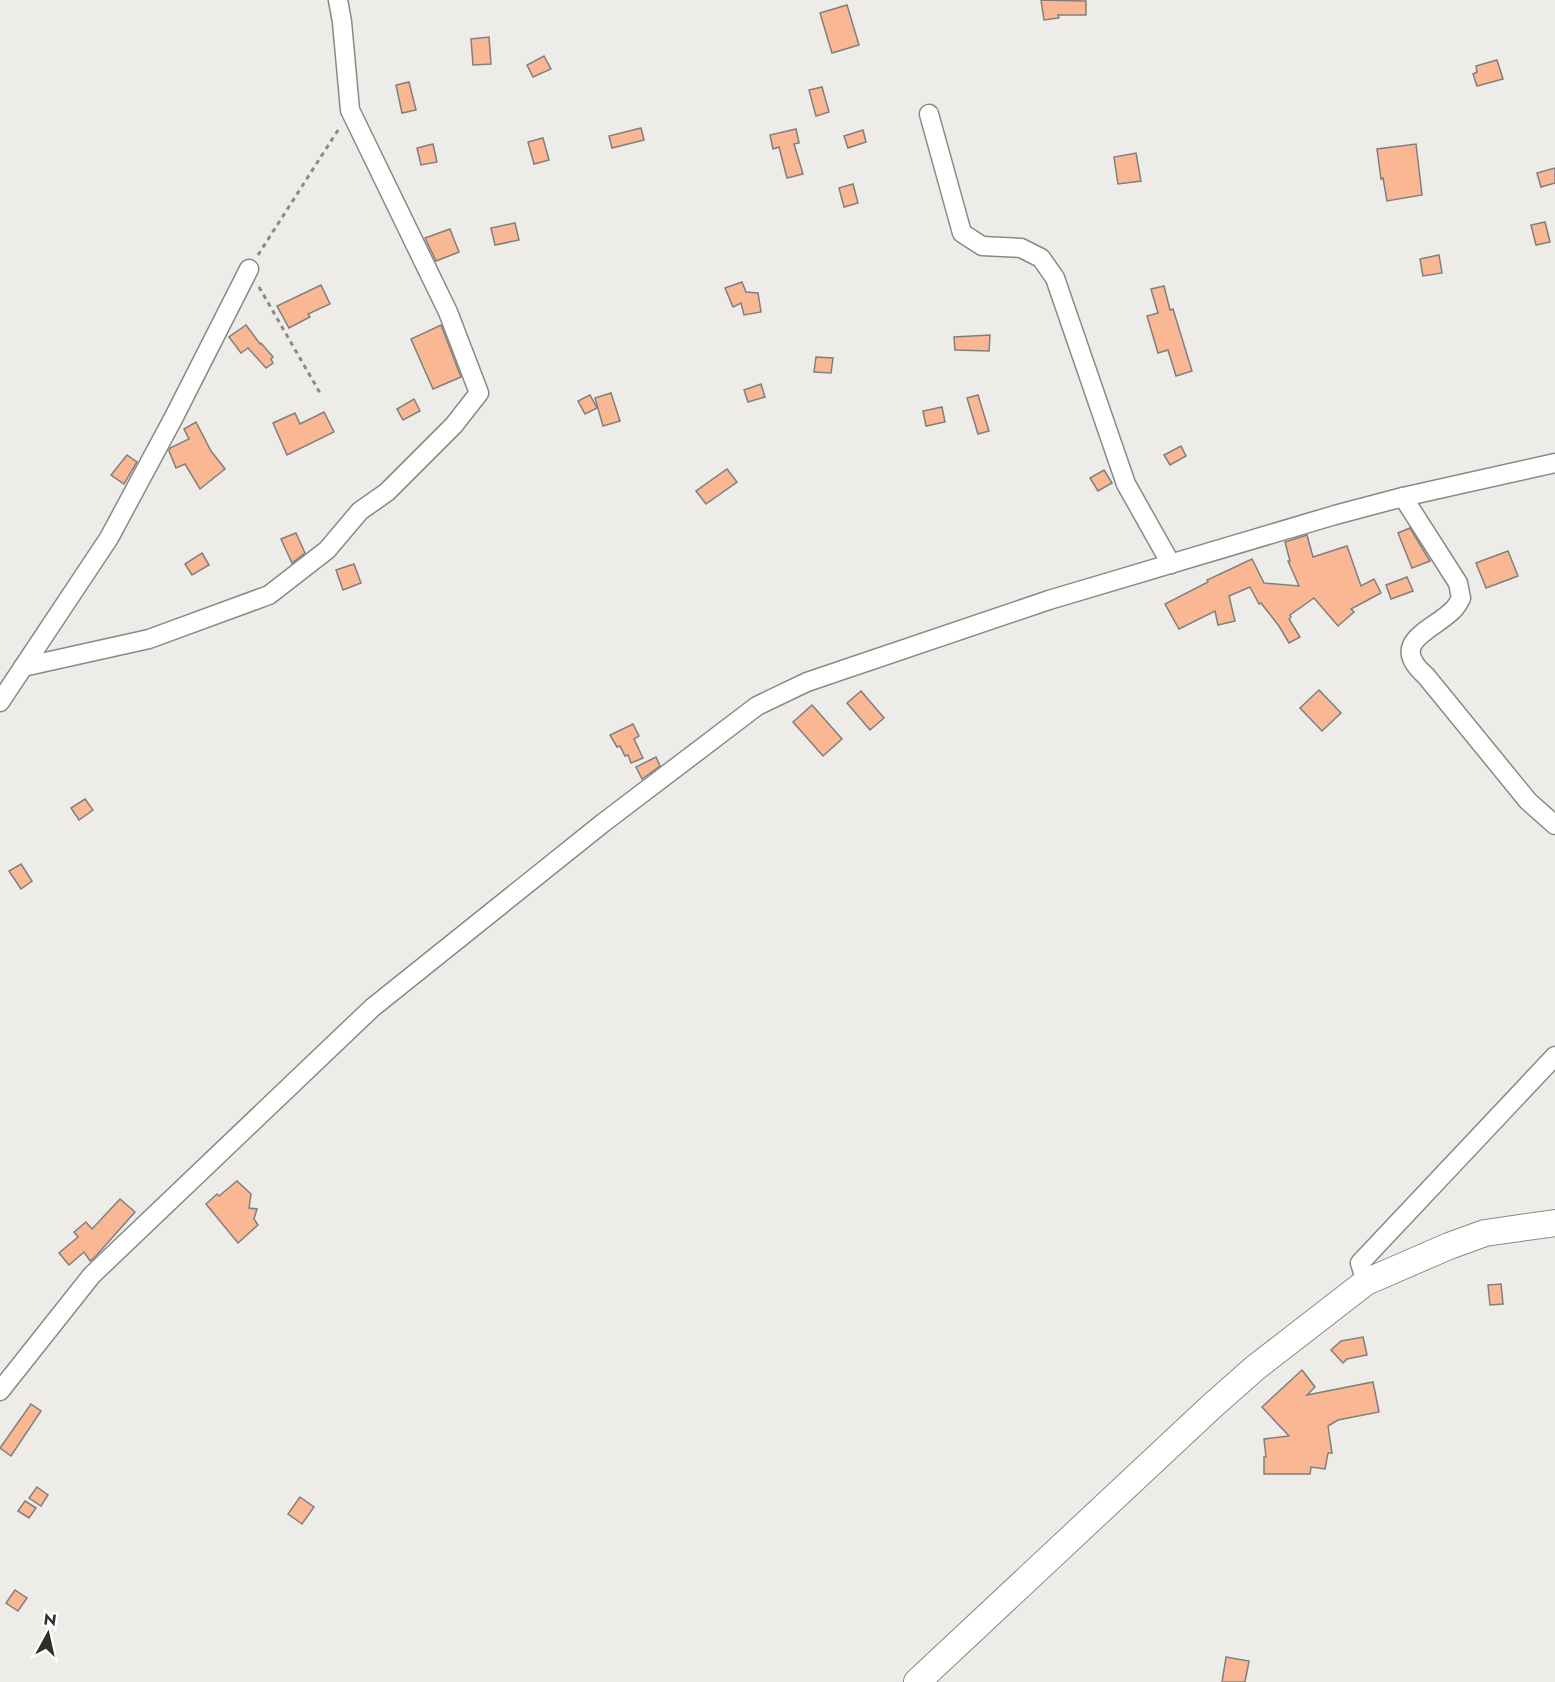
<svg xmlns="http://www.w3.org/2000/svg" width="1555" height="1682" font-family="Jost,sans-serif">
  <rect width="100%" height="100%" fill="#edece9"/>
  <g fill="#f9b893" stroke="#827e7c" stroke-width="1.5">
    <path d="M1041,0L1086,1V15H1058L1059,18L1044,20Z"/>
    <path d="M847,5L859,45L832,53L820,13Z"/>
    <path d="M489,37L491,64L473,65L471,39Z"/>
    <path d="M544,56L551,69L533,77L527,65Z"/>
    <path d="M1497,60L1503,79L1477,86L1473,74L1477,72L1476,66Z"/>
    <path d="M409,82L416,110L402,113L396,85Z"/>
    <path d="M822,87L829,112L816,116L809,90Z"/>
    <path d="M641,128L644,140L612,148L609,136Z"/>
    <path d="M796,129L799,143L794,144L803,174L787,178L779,147L773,149L770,135Z"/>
    <path d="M863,130L866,142L848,148L844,136Z"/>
    <path d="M543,138L549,160L534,164L528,142Z"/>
    <path d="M433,144L437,162L421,165L417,148Z"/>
    <path d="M1416,144L1422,195L1387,201L1383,178L1381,179L1377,149Z"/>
    <path d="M1136,153L1141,181L1118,184L1114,157Z"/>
    <path d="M1555,168V183L1541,187L1537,173Z"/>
    <path d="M853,184L858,203L844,207L839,188Z"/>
    <path d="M1545,222L1550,242L1536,245L1531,225Z"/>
    <path d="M515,223L519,240L495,245L491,228Z"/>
    <path d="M450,229L459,252L436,261L425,238Z"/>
    <path d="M1439,255L1442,273L1423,276L1420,259Z"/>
    <path d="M742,282L746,292L758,293L761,312L744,315L741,303L733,307L725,288Z"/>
    <path d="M321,285L330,304L308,314L310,317L289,328L277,306Z"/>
    <path d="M1164,286L1170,310L1173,309L1192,371L1176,376L1168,350L1158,353L1147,316L1158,313L1151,289Z"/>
    <path d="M246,325L260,344L261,343L273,357L271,359L273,363L266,368L248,348L241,353L229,337Z"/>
    <path d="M441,325L461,377L433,389L411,339Z"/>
    <path d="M990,335L989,351L955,350L954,337Z"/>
    <path d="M816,357L833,358L831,373L814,372Z"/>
    <path d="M761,384L765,397L748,402L744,390Z"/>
    <path d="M611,393L620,421L603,426L595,398Z"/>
    <path d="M590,395L597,408L585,414L578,401Z"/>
    <path d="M978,395L989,431L978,434L967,398Z"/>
    <path d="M414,399L420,411L403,420L397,409Z"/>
    <path d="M942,407L945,422L926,426L923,411Z"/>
    <path d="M324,412L334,432L287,455L273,423L295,413L300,424Z"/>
    <path d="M196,422L211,451L225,469L200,489L185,464L176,468L169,451L170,448L189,439L184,429Z"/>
    <path d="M1181,446L1186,456L1170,465L1164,455Z"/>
    <path d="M127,455L137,462L124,484L111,475Z"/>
    <path d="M727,469L737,482L706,504L696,491Z"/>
    <path d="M1104,470L1112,483L1098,491L1090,478Z"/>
    <path d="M1410,528L1430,561L1412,568L1398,533Z"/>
    <path d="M296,533L305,553L292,563L281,539Z"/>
    <path d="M1307,535L1313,557L1347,546L1361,586L1374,579L1381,593L1351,609L1354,612L1338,626L1314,598L1290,615L1291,617L1289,619L1300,637L1289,643L1279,626L1261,603L1259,604L1250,587L1229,596L1235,621L1218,625L1215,611L1179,629L1165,604L1208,582L1207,580L1252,559L1264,583L1299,586L1288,561H1290L1285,542Z"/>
    <path d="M1508,551L1518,576L1486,588L1476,563Z"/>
    <path d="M202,553L209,565L192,575L185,564Z"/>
    <path d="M354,564L361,583L343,590L336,570Z"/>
    <path d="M1407,577L1413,591L1391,599L1386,585Z"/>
    <path d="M1319,690L1341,713L1322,731L1300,708Z"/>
    <path d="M861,691L884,718L870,730L847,703Z"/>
    <path d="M812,705L842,739L823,756L793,722Z"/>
    <path d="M633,724L639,736L634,739L643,758L631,763L628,755L625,756L620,746L617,747L610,735Z"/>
    <path d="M656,757L660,766L642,779L636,767Z"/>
    <path d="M85,799L93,810L79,820L71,808Z"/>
    <path d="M21,864L32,881L21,889L9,871Z"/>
    <path d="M237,1181L251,1194L249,1208L257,1209L254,1219L258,1225L238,1243L206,1204L217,1194L219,1196Z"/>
    <path d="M120,1199L135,1212L95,1257L90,1261L84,1252L69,1265L59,1253L78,1237L74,1232L86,1222L92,1229Z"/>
    <path d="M1501,1284L1503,1304L1490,1305L1488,1285Z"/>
    <path d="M1363,1337L1367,1355L1347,1359L1343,1363L1331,1350L1341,1341Z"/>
    <path d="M1302,1370L1315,1387L1307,1395L1373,1382L1379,1412L1338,1420L1328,1426L1332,1453H1328L1325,1469L1311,1467L1310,1474H1264V1457H1266L1264,1439L1289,1436L1262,1407Z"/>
    <path d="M31,1404L41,1411L11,1456L0,1448Z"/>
    <path d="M37,1487L48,1495L41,1506L29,1498Z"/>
    <path d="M300,1497L314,1507L302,1524L288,1514Z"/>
    <path d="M25,1501L36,1508L29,1518L18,1511Z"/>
    <path d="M15,1590L27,1598L18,1611L6,1603Z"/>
    <path d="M1226,1657L1249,1661L1245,1682H1222Z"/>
  </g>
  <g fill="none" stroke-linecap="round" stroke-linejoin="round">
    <defs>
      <g id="street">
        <path d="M929,114L962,233L982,246L1021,248L1041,258L1055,278L1126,484L1171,564"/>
        <path d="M1403,497L1458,583L1461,598C1459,602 1456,607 1453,610C1432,631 1387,642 1426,676L1528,801L1555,825"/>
        <path d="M23,667L149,639L269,595L327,550L360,511L387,492L454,425L479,393L448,312L350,110L342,22L338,0"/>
        <path d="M0,702L109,538L174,417L249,269"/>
        <path d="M1366,1282L1360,1263L1555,1056"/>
        <path d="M0,1391L92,1275L372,1008L603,823L757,706L807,682L1049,600L1335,515L1403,497L1555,463"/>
      </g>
      <path id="secondary" d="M917,1682L1212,1406L1255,1368L1366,1282L1449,1246L1485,1233L1555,1223"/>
    </defs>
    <use href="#street" stroke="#8a8986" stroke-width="21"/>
    <use href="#secondary" stroke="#8a8986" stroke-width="28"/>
    <g stroke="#8b8a88" stroke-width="3" stroke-dasharray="4.5 4.5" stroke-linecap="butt">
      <path d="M258,255L340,127"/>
      <path d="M259,287L320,393"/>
    </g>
    <use href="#street" stroke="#fff" stroke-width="18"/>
    <use href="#secondary" stroke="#fff" stroke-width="26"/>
  </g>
  <g transform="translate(48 1634) rotate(8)" stroke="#ffffff" stroke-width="4.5" paint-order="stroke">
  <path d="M0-4.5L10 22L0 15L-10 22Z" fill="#2f2f2e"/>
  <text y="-9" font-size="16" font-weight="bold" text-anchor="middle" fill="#2f2f2e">N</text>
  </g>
</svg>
